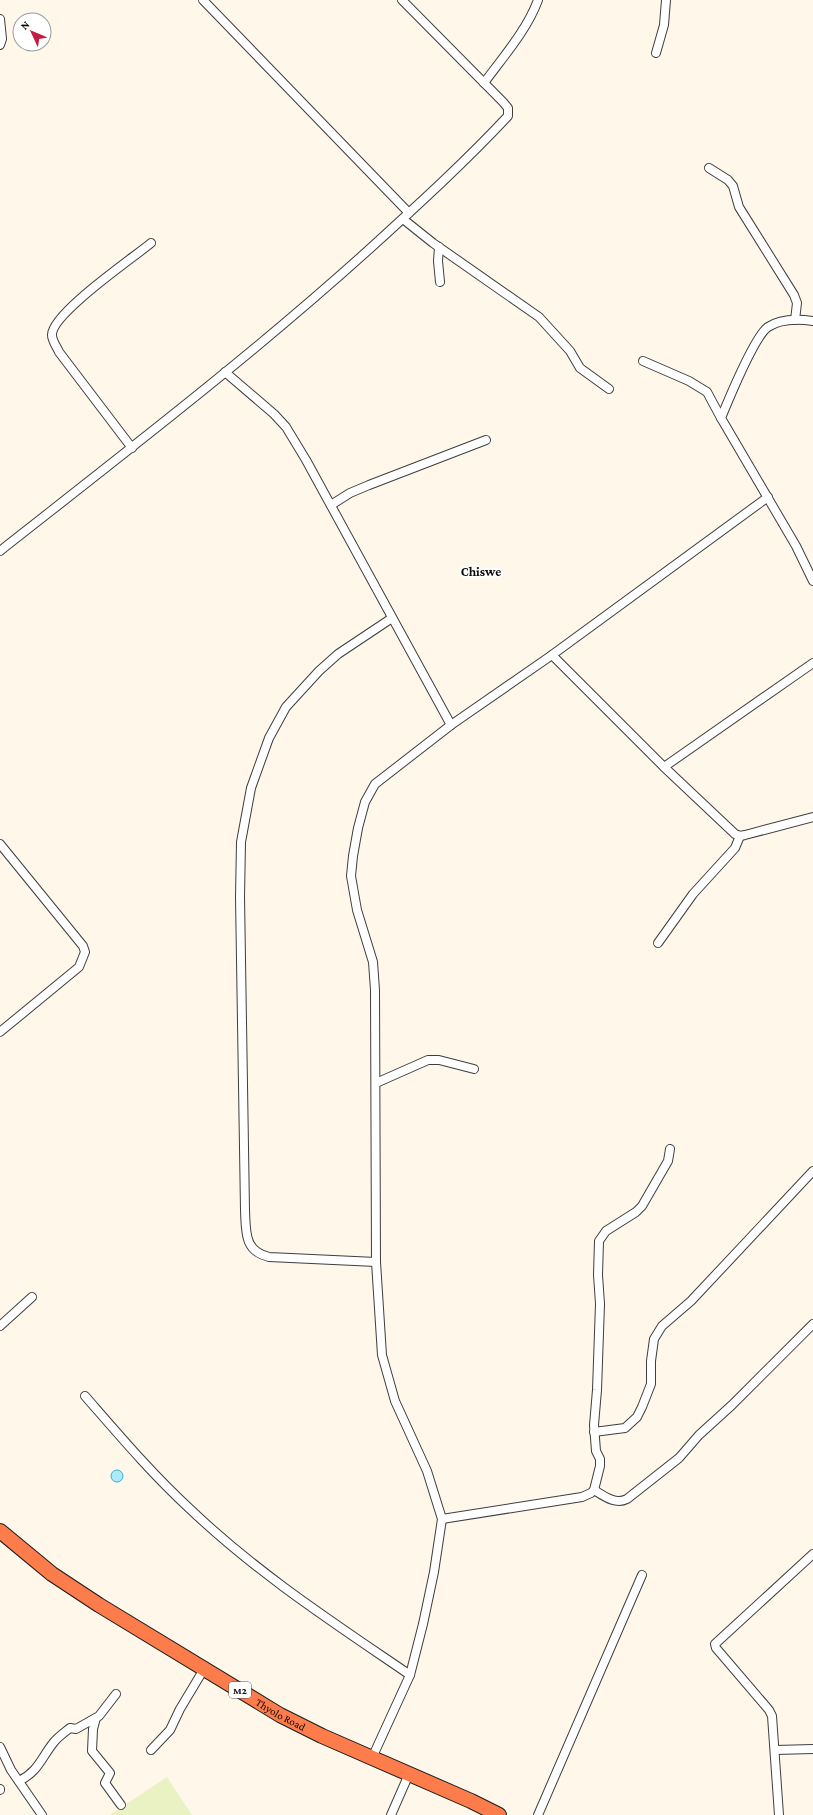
<svg xmlns="http://www.w3.org/2000/svg" width="813" height="1815" font-family="'Crimson Pro',serif">
  <rect width="100%" height="100%" fill="#fff7ea"/>
  <path fill="#eaf2c4" d="M167,1777L192,1815H110Z"/>
  <circle fill="#aceaf9" stroke="#2fb0d4" cx="117" cy="1476" r="6"/>
  <g fill="none" stroke-linecap="round" stroke-linejoin="round">
    <defs>
      <g id="street">
        <path d="M203,0L409,213"/>
        <path d="M0,19L2,39L0,45"/>
        <path d="M656,53L664,25L666,0"/>
        <path d="M484,83C503,57 527,30 538,0"/>
        <path d="M709,168L728,180L733,186L739,207L794,295L797,303L795,320"/>
        <path d="M403,219L433,243L539,317L570,351L580,368L609,389"/>
        <path d="M439,247L438,261L440,282"/>
        <path d="M813,321C799,319 780,319 768,327C755,336 728,401 721,418L796,546L813,581"/>
        <path d="M643,361L689,381L707,392L721,418"/>
        <path d="M225,372L274,414L286,427L306,460L451,725"/>
        <path d="M132,448L59,352C57,347 52,341 52,335C51,314 133,258 151,243"/>
        <path d="M331,505L350,493L369,485L486,440"/>
        <path d="M0,551C127,451 255,353 375,244C420,203 466,161 508,116V108L503,102L402,0"/>
        <path d="M552,655L664,767L735,834L740,836L745,835L813,817"/>
        <path d="M664,767L813,663"/>
        <path d="M0,844L83,946L85,952L79,967L0,1032"/>
        <path d="M658,943L693,894L735,848L740,836"/>
        <path d="M376,1083L428,1060H439L474,1069"/>
        <path d="M376,1262L269,1257C244,1251 246,1232 245,1210L240,897L241,842L251,788L269,738L286,707L319,671L338,654L392,618"/>
        <path d="M0,1326L32,1297"/>
        <path d="M85,1396C119,1435 152,1474 190,1509C257,1573 334,1623 410,1675"/>
        <path d="M594,1432L625,1428L637,1417L642,1407L651,1384V1361L654,1339L662,1326L691,1301L813,1171"/>
        <path d="M594,1490C604,1496 615,1505 627,1499L679,1458L699,1435L732,1405L813,1324"/>
        <path d="M442,1519L582,1497L591,1493L594,1490L600,1466V1459L596,1451L594,1425L597,1390L600,1304L598,1275L599,1241L606,1231L636,1212L642,1206L668,1161L670,1149"/>
        <path d="M96,1718L93,1729L92,1751L110,1773L105,1783L121,1805"/>
        <path d="M0,1747L11,1770L42,1815"/>
        <path d="M151,1750L170,1730L180,1709L204,1669"/>
        <path d="M775,1750L813,1749"/>
        <path d="M372,1758L410,1675L423,1624L434,1572L442,1519L427,1471L395,1401L382,1355L376,1262L375,990L373,962L357,910L351,876L353,856L358,828L365,802L375,784L451,725L552,655L768,497"/>
        <path d="M19,1781C39,1771 41,1758 54,1742C58,1737 65,1732 70,1728L76,1729L99,1716L116,1694"/>
        <path d="M0,1790V1789"/>
        <path d="M391,1815L409,1774"/>
        <path d="M538,1815L642,1575"/>
        <path d="M779,1815L772,1716L769,1710L716,1648L715,1644L813,1554"/>
      </g>
      <g id="highway">
        <path id="s1" d="M0,1531L52,1574L99,1605L280,1715L322,1736L471,1801L499,1815"/>
      </g>
    </defs>
    <use href="#street" stroke="#3e3e3e" stroke-width="10"/>
    <use href="#highway" stroke="#1c1c1c" stroke-width="16"/>
    <use href="#street" stroke="#fff" stroke-width="8"/>
    <use href="#highway" stroke="#fc7c4b" stroke-width="14"/>
  </g>
  <g text-anchor="middle" dominant-baseline="central" stroke-width="4" stroke-linejoin="round" paint-order="stroke">
    <rect fill="#fff" stroke="#545454" stroke-width="1" x="229" y="1682" width="22" height="16" rx="3"/>
    <g font-size="10" font-weight="bold" fill="#0b0b0b">
      <text x="240" y="1690">M2</text>
    </g>
    <g font-size="11" fill="#0b0b0b" stroke="#fff">
      <text stroke="none"><textPath href="#s1" startOffset="336">Thyolo Road</textPath></text>
    </g>
    <g font-size="13" font-weight="bold" fill="#0b0b0b" stroke="#fff">
      <text x="481" y="571">Chiswe</text>
    </g>
  </g>
  <g transform="translate(32 32) rotate(314)"><circle r="19" fill="#ffffff" stroke="#9d9d9d"/>
  <path d="M0-3L7 15L0 10L-7 15Z" fill="#c21d43"/>
  <text y="-6" font-size="11" font-weight="bold" text-anchor="middle" fill="#0b0b0b">N</text>
  </g>
</svg>
